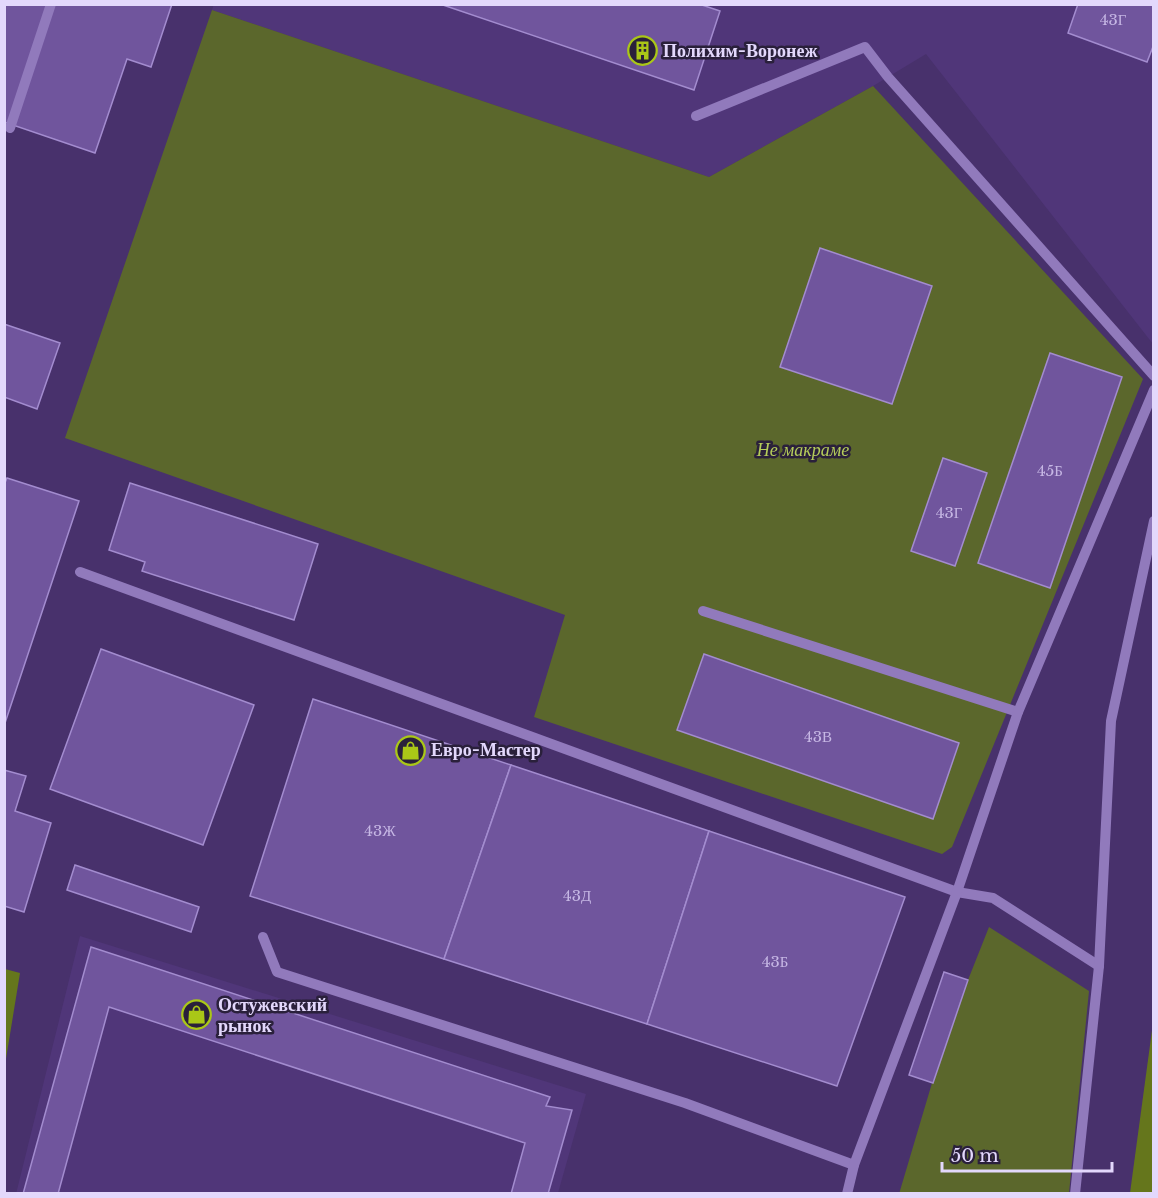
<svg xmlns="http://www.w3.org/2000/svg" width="1158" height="1198" font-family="'Libre Baskerville',serif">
  <rect width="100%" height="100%" fill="#48316c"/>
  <g fill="#503679">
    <path d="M214,4L1153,5V344L926,54L873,86L709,177L212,10Z"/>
    <path d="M80,936L586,1094L558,1193L16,1194Z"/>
  </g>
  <g fill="#5b672c">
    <path d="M212,10L709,177L873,86L1143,379L952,847L942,854L534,717L565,615L65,438Z"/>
    <path d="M989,927L1089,991L1069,1193L899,1194L932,1083L909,1075L944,972L968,980Z"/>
  </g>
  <g fill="#65761c">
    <path d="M5,969L20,973L5,1065L4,969Z"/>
    <path d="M1153,1023V1193H1130Z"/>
  </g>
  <g fill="#70559d" stroke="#a38ccf" stroke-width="1.5">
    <path d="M4,4H172L151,67L127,59L95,153L4,122Z"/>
    <path d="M440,4H699L720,11L694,90Z"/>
    <path d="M1078,4H1154V44L1147,62L1068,33Z"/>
    <path d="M820,248L932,286L892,404L780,367Z"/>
    <path d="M4,324L60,343L37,409L4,397Z"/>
    <path d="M1050,353L1122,377L1050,588L978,563Z"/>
    <path d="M943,458L987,473L955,566L911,551Z"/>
    <path d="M7,478L79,501L4,726V485Z"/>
    <path d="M130,483L318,544L294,620L142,571L145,562L109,550Z"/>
    <path d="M101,649L254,705L203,845L50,789Z"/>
    <path d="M704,654L959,743L933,819L677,730Z"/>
    <path d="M313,699L511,765L444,959L250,896Z"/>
    <path d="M511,765L709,831L647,1024L444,959Z"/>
    <path d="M4,770L26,776L15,811L51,823L24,912L4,906Z"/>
    <path d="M709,831L905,897L837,1086L647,1024Z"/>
    <path d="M75,865L199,907L191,932L67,890Z"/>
    <path d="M91,947L550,1097L546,1106L572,1110L548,1194H511L525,1143L109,1007L58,1194H23Z"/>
    <path d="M944,972L968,980L933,1083L909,1075Z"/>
  </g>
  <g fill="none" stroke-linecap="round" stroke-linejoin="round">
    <g stroke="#917abc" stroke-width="10">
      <path d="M696,116L865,47L888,77L1154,376"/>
      <path d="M10,128L51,4"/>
      <path d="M80,572L957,892L993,898L1099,966"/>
      <path d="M703,611L1018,712"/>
      <path d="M263,937L277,972L685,1103L854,1165"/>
      <path d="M847,1194L854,1165L957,892L1018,712L1154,390"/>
      <path d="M1075,1194L1099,966L1111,721L1154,521"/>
    </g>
  </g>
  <defs>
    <symbol id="building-ring" viewBox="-11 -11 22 22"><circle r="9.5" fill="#2a203b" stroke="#aac717" stroke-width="1.5"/><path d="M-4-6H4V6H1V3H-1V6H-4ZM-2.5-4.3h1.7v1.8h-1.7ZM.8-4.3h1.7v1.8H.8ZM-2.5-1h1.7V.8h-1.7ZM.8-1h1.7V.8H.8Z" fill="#aac717"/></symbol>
    <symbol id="shop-ring" viewBox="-11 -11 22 22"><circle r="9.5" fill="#2a203b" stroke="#aac717" stroke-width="1.5"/><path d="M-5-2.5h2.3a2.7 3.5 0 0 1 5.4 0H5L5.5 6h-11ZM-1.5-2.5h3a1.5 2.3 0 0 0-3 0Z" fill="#aac717"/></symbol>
  </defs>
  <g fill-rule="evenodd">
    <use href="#building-ring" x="626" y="34" width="33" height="33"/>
    <use href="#shop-ring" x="394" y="734" width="33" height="33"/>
    <use href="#shop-ring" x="180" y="998" width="33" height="33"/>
  </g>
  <g text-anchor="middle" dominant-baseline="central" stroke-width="5" stroke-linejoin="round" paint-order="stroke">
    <g font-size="15" fill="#c6b7e4">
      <text x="1113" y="19">43Г</text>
      <text x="1050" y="470">45Б</text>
      <text x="949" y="512">43Г</text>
      <text x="818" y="736">43В</text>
      <text x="380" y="830">43Ж</text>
      <text x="577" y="895">43Д</text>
      <text x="775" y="961">43Б</text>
    </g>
    <g font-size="18" font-weight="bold" fill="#e3d8fc" stroke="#2a203b" text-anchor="start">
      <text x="663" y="51">Полихим-Воронеж</text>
      <text x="431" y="750">Евро-Мастер</text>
      <text x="218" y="1005">Остужевский<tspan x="218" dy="21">рынок</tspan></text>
    </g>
    <g font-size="18" font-style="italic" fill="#b5cd5a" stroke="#2a203b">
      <text x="803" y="450">Не макраме</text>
    </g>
  </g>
  <rect width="1158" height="1198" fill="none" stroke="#e3d8fc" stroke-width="12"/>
  <path d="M942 1162v9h170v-9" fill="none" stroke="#e3d8fc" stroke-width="3"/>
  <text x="951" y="1162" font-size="18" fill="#e3d8fc" stroke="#2a203b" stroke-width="4.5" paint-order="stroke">50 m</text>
</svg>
